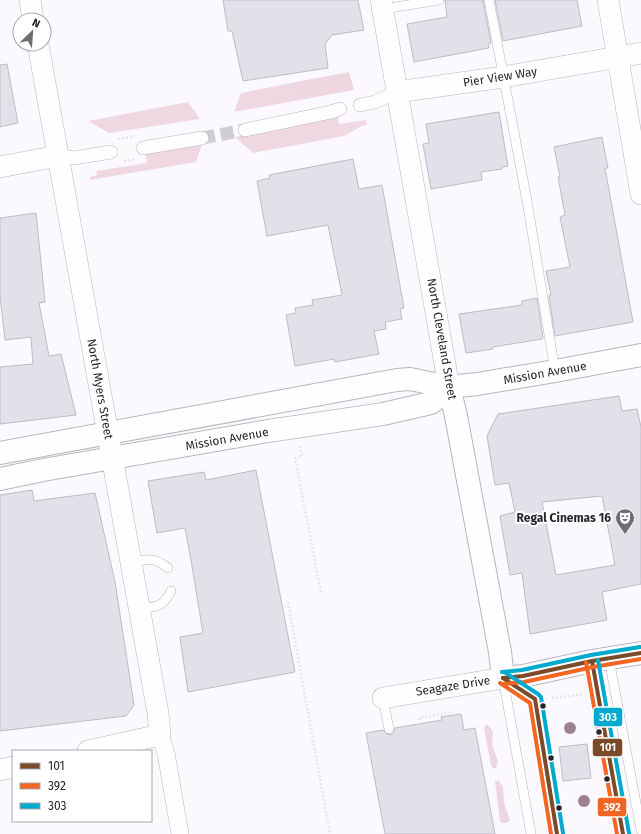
<svg xmlns="http://www.w3.org/2000/svg" width="641" height="834" font-family="'Fira Sans',sans-serif">
  <rect width="100%" height="100%" fill="#fbf9fd"/>
  <g fill="#eed6e0">
    <path d="M349,72L354,90L305,99L286,84Z"/>
    <path d="M486,724L490,727L493,733L492,745L498,761L496,768H493L491,765L484,728Z"/>
    <path d="M495,781H499L503,787L504,803L510,820L507,823H503L500,822Z"/>
  </g>
  <g fill="#f0d8e2">
    <path d="M286,84L305,99L234,112L241,93Z"/>
    <path d="M188,102L200,119L109,133L88,121Z"/>
    <path d="M338,117L339,124L366,120L367,125L362,126L344,136L253,153L235,137Z"/>
    <path d="M203,142L196,162L90,180V177L97,175L96,171L147,163L145,150Z"/>
  </g>
  <g fill="#e2e0e9" stroke="#bdbbc3" fill-rule="evenodd">
    <path d="M223,0H358L364,30L332,35L325,44L328,68L243,81L232,31H228Z"/>
    <path d="M445,0H483L491,43L488,44L489,48L414,62L407,24L447,17Z"/>
    <path d="M495,0H577L582,26L503,41Z"/>
    <path d="M7,64L18,123L0,127V65Z"/>
    <path d="M499,112L508,166L502,167V169L481,172L482,180L431,189L423,144L429,143L426,124Z"/>
    <path d="M602,137L608,168H605L633,322L555,336L549,296L551,295L546,271L570,267L560,217L565,215L558,177H560L554,147Z"/>
    <path d="M353,159L359,189L382,185L404,308L400,309L402,319L385,322L386,329L374,331L379,354L335,362L334,359L295,366L286,315L296,313L295,308L313,305L312,300L342,295L328,225L267,236L257,181L270,178L269,175Z"/>
    <path d="M36,213L45,302L39,303L49,356L61,354L76,415L0,424V367L33,364L31,337L5,340L0,296V218Z"/>
    <path d="M537,298L543,338L542,339L493,347V349L466,353L459,314L522,305V301Z"/>
    <path d="M619,396L622,411L637,409L641,427V584L602,592L607,620L530,634L522,573L510,575L500,516L515,512L509,483L495,485L487,436L498,414ZM602,496L615,565L556,575L542,502Z"/>
    <path d="M256,470L295,672L188,692L180,637L203,633L191,560L185,528L157,533L148,481L204,472L206,480Z"/>
    <path d="M32,490L34,501L95,493L115,582L134,705L126,716L0,731V495Z"/>
    <path d="M461,714L464,730L475,728L495,834H385L366,733L383,730L387,734L391,735L394,731L395,728L442,720L441,717Z"/>
    <path d="M587,744L591,778L563,781L559,747Z"/>
  </g>
  <g fill="none" stroke-linecap="round" stroke-linejoin="round">
    <path stroke="#d1ced3" stroke-width="13" stroke-dasharray="13 6" stroke-linecap="butt" d="M202,138L245,130"/>
    <defs>
      <g id="service">
        <path d="M489,0L527,201L555,371"/>
        <path d="M383,9L439,0"/>
        <path d="M131,562C148,559 154,557 168,568"/>
        <path d="M140,609C157,606 162,608 171,591"/>
        <path d="M609,659L641,830"/>
        <path d="M592,661L623,834"/>
        <path d="M503,678L531,834"/>
        <path d="M508,681L535,699L557,834"/>
        <path d="M383,698L389,729"/>
      </g>
      <g id="pedestrian">
        <path d="M360,105L375,102L397,92"/>
        <path d="M245,130L331,112L340,109"/>
        <path d="M143,148L202,138"/>
        <path d="M58,156L74,158L111,152"/>
      </g>
      <path id="minor" d="M160,735L166,753L180,834"/>
      <g id="tertiary">
        <path d="M30,0L33,20"/>
        <path d="M381,0L449,387"/>
        <path d="M608,0L641,194"/>
        <path d="M38,44L158,713L160,735L88,751"/>
        <path d="M397,92L503,77L641,53"/>
        <path d="M0,167L58,156"/>
        <path d="M383,698L503,678"/>
        <path d="M0,770L13,767"/>
      </g>
      <g id="secondary">
        <path d="M449,387L456,416L500,652L503,678L523,676L592,661L641,653"/>
        <path d="M0,453L397,380L410,379L449,387L477,384L555,371L641,355"/>
        <path d="M0,479L43,470L268,431L383,414L431,403L449,387"/>
      </g>
    </defs>
    <use href="#service" stroke="#bab5bd" stroke-width="10"/>
    <use href="#pedestrian" stroke="#bab5bd" stroke-width="14"/>
    <use href="#minor" stroke="#bab5bd" stroke-width="18"/>
    <use href="#tertiary" stroke="#bab5bd" stroke-width="22"/>
    <use href="#secondary" stroke="#bab5bd" stroke-width="24"/>
    <g stroke="#e7e5e7" stroke-width="2.5" stroke-dasharray="2 2" stroke-linecap="butt">
      <path d="M118,139L134,136"/>
      <path d="M124,161L135,159"/>
      <path d="M300,446L302,456L295,458L321,593"/>
      <path d="M288,602L330,834"/>
      <path d="M552,698L583,694"/>
      <path d="M420,724L419,718L456,712"/>
    </g>
    <use href="#service" stroke="#fefeff" stroke-width="9"/>
    <use href="#pedestrian" stroke="#fefeff" stroke-width="13"/>
    <use href="#minor" stroke="#fefeff" stroke-width="17"/>
    <use href="#tertiary" stroke="#fefeff" stroke-width="21"/>
    <use href="#secondary" stroke="#fefeff" stroke-width="22"/>
    <defs>
      <g id="bus-1">
        <path d="M592,661L623,834"/>
        <path d="M503,678L535,699L557,834"/>
        <path d="M503,678L523,676L592,661L641,653"/>
      </g>
      <g id="bus-2">
        <path d="M586,662L617,834"/>
        <path d="M500,683L530,703L551,834"/>
        <path d="M504,684L524,682L593,667L641,659"/>
      </g>
      <g id="bus-3">
        <path d="M598,660L629,833"/>
        <path d="M502,672L522,670L591,655L640,647"/>
        <path d="M506,673L538,694L541,697L563,833"/>
      </g>
    </defs>
    <use href="#bus-1" stroke="#fff" stroke-width="7"/>
    <use href="#bus-2" stroke="#fff" stroke-width="7"/>
    <use href="#bus-3" stroke="#fff" stroke-width="7"/>
    <use href="#bus-1" stroke="#7a4b2a" stroke-width="4"/>
    <use href="#bus-2" stroke="#f26522" stroke-width="4"/>
    <use href="#bus-3" stroke="#00a9ce" stroke-width="4"/>
  </g>
  <g fill="#9e818f">
    <circle cx="570" cy="728" r="6"/>
    <circle cx="584" cy="801" r="6"/>
  </g>
  <defs>
    <symbol id="theatre-pin" viewBox="-11 -11 22 30"><path d="M0 17L-7.5 6A9.5 9.5 0 1 1 7.5 6Z" fill="#726d75" stroke="#fff"/><path d="M-5-5.5Q0-4 5-5.5V0Q5 5 0 6Q-5 5-5 0ZM-3.3-2.5H-1v1.5H-3.3ZM1-2.5H3.3v1.5H1ZM-2.8 1Q0 5.5 2.8 1Z" fill="#fff"/></symbol>
  </defs>
  <g fill-rule="evenodd">
    <use href="#theatre-pin" x="614" y="507" width="22" height="30"/>
  </g>
  <g fill="#29222c" stroke="#fff" stroke-width="1.5">
    <circle cx="543" cy="706" r="3.5"/>
    <circle cx="599" cy="732" r="3.5"/>
    <circle cx="551" cy="758" r="3.5"/>
    <circle cx="607" cy="779" r="3.5"/>
    <circle cx="559" cy="808" r="3.5"/>
  </g>
  <g text-anchor="middle" dominant-baseline="central" stroke-width="4" stroke-linejoin="round" paint-order="stroke">
    <g font-size="12" fill="#29222c" stroke="#fff">
      <text transform="translate(500 77) rotate(-9)">Pier View Way</text>
      <text transform="translate(442 339) rotate(80)">North Cleveland Street</text>
      <text transform="translate(545 373) rotate(-10)">Mission Avenue</text>
      <text transform="translate(100 389) rotate(80)">North Myers Street</text>
      <text transform="translate(227 439) rotate(-10)">Mission Avenue</text>
      <text transform="translate(453 686) rotate(-9)">Seagaze Drive</text>
    </g>
    <g font-size="12" font-weight="bold" fill="#29222c" stroke="#fff" text-anchor="end">
      <text x="611" y="518">Regal Cinemas 16</text>
    </g>
  </g>
  <g stroke="#fff" stroke-width="1.5">
    <rect x="593" y="707" width="30" height="20" rx="4" fill="#00a9ce"/>
    <rect x="592" y="738" width="31" height="19" rx="4" fill="#7a4b2a"/>
    <rect x="597" y="797" width="30" height="20" rx="4" fill="#f26522"/>
  </g>
  <g font-size="11" text-anchor="middle" font-weight="bold" fill="#fff">
    <text x="608" y="721">303</text>
    <text x="608" y="751">101</text>
    <text x="612" y="811">392</text>
  </g>
  <rect x="12" y="750" width="140" height="72" fill="#ffffff" stroke="#a9a7ab"/>
  <rect x="20" y="763" width="20" height="6" fill="#7a4b2a" stroke="#a9a7ab"/>
  <text x="48" y="770" font-size="12" fill="#29222c">101</text>
  <rect x="20" y="783" width="20" height="6" fill="#f26522" stroke="#a9a7ab"/>
  <text x="48" y="790" font-size="12" fill="#29222c">392</text>
  <rect x="20" y="803" width="20" height="6" fill="#00a9ce" stroke="#a9a7ab"/>
  <text x="48" y="810" font-size="12" fill="#29222c">303</text>
  <g transform="translate(32 32) rotate(25)"><circle r="19" fill="#ffffff" stroke="#a9a7ab"/>
  <path d="M0-3L7 15L0 10L-7 15Z" fill="#726d75"/>
  <text y="-6" font-size="11" font-weight="bold" text-anchor="middle" fill="#29222c">N</text>
  </g>
</svg>
